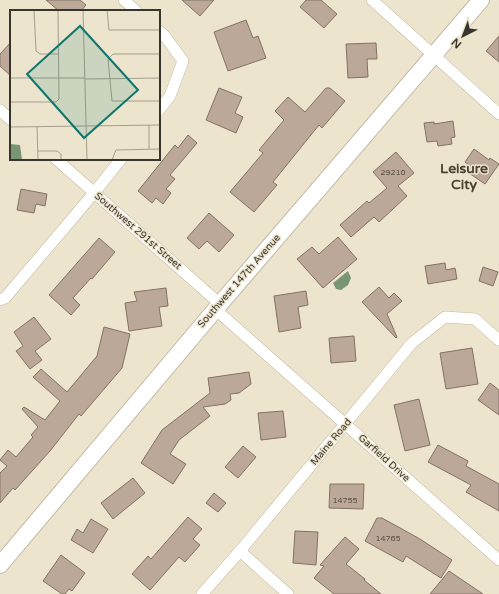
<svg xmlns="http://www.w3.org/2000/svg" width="499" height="594" font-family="'Varela Round',sans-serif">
  <rect width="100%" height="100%" fill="#ede4ce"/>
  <path fill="#799574" d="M348,271L351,278L348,285L341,290L336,289L333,283Z"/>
  <g fill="#bba899" stroke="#837264">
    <path d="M46,0H80L86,5L81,11H59Z"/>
    <path d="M182,0H214L200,16Z"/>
    <path d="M306,0H321L337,14L324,28L300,7Z"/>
    <path d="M246,20L253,38L258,36L266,58L228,71L214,32Z"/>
    <path d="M499,36V62L486,51Z"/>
    <path d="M11,42V76L0,66V54Z"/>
    <path d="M376,43L377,59H367L368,77L348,78L346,44Z"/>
    <path d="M219,88L242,97L235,113L243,117L236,133L206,120Z"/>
    <path d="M326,88H330L345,101L322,128L319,125L273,182L277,185L254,212L230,192L263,153L259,150L284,120L275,111L288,97L305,112Z"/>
    <path d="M453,121L455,137L451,138L452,144L438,146L437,141L427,142L424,123L434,122V124Z"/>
    <path d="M188,135L197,143L170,175L175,179L166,189L171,193L163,204L156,198L152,203L138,191L175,145L178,148Z"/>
    <path d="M474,149L489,160L490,158L499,164L485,184L466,171L470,166L465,162Z"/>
    <path d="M396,152L414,173L398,186L407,196L379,222L374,217L351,237L340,225L367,201L369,203L387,188L373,172Z"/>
    <path d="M21,189L47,194L45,206L36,204L34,213L17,210Z"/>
    <path d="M209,213L234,235L219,252L207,241L199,249L187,238Z"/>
    <path d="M338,237L357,259L323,288L297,259L312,247L319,254Z"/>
    <path d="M99,238L115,252L92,279L91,278L73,298L80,305L71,315L49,295Z"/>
    <path d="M445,263L446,270L455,268L457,279L428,284L425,266Z"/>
    <path d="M483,267L498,272L493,286L479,281Z"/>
    <path d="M379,287L389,298L394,293L402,301L387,314L397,337L396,338L362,302Z"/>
    <path d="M166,288L168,306L159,307L162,326L129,331L125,303L137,301L134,292Z"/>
    <path d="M306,291L308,305L298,307L301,328L279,332L274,296Z"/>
    <path d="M34,317L51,339L35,351L42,360L30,369L16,351L23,346L14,332Z"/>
    <path d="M104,327L130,334L122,368L81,416L79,414L50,451L15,490L13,488L0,503V473L7,466L0,460L8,450L16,457L33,437L31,435L38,427L22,409L24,407L45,420L60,401L33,377L41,369L67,392L97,356Z"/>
    <path d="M354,336L356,361L331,363L329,338Z"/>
    <path d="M472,348L478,384L446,389L440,353Z"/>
    <path d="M249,372L251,384L239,393L230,394L231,400L225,404L203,407L210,416L179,440L170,454L186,464L173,484L141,463L162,430L210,393L208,378Z"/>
    <path d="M490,383L499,390V415L478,400Z"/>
    <path d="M419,399L430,445L405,451L394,405Z"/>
    <path d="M283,411L286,437L261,440L258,413Z"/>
    <path d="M438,445L468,461L466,466L499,484V511L466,492L471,485L428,462Z"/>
    <path d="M243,446L256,457L238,478L225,467Z"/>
    <path d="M133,478L145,493L113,519L101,503Z"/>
    <path d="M330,484H364L363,509L329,508Z"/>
    <path d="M214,493L226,503L218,512L206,503Z"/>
    <path d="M188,517L202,529L193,539L200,545L185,562L179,557L150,590L132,574L148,556L151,559Z"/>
    <path d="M377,518H382L420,539L452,560L441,578L406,556L403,562L365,541Z"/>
    <path d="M91,519L108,529L93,553L71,540L77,529L83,533Z"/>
    <path d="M295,531L318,532L316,565L293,563Z"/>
    <path d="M345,537L359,549L346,564L365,579L364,580L381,594H334L314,578L324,566L320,565Z"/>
    <path d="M61,555L85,573L72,591L69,589L65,594H62L43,581Z"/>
    <path d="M449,571L483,594H430Z"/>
  </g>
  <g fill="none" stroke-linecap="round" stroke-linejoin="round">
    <defs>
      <g id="street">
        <path d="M124,0L136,11"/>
        <path d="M372,0L499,114"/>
        <path d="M159,31L164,35L183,61L170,96L159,110"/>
        <path d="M0,110L11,120"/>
        <path d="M56,159L220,304"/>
        <path d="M0,300L5,298L94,193L121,159"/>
        <path d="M215,309L499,560"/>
        <path d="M240,551L288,594"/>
        <path d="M202,594L240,551L412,343L445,317L475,319L499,340"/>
      </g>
      <path id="secondary" d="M0,565L220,304L481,0"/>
    </defs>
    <use href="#street" stroke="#c2b9a4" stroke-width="12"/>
    <use href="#secondary" stroke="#c2b9a4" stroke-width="18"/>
    <use href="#street" stroke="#fff" stroke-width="11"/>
    <use href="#secondary" stroke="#fff" stroke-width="16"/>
  </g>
  <g text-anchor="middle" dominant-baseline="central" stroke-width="3" stroke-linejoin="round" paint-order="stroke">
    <g font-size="8" fill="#595247">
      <text x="393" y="172">29210</text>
      <text x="345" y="500">14755</text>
      <text x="388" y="538">14765</text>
    </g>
    <g font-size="10" fill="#38352c" stroke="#ede4ce">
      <text transform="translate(138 231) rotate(41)">Southwest 291st Street</text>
      <text transform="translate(239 281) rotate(-49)">Southwest 147th Avenue</text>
      <text transform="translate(331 442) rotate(-50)">Maine Road</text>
      <text transform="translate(384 458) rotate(42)">Garfield Drive</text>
    </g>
    <g font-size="14" font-weight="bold" fill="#4a4230" stroke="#ede4ce">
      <text x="464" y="168">Leisure<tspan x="464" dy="16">City</tspan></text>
    </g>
  </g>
  <g transform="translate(10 10)">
    <rect width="150" height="150" fill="#ede4ce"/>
    <path d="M0,134L10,135L12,150H0Z" fill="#799574"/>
    <path fill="none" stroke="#a59e8d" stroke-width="1" d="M24,0L26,41L30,44H48M73,0L77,150M97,0L99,20H150M0,1V42M150,44H103L98,49L102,91H150M0,68H75M75,69L150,68M0,92H46L49,89L48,0M139,115V139M27,116L28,150M0,117L150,115M28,141H47L51,144V150M102,150L106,140L150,139"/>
    <path fill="#0f766e" fill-opacity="0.15" stroke="#0f766e" stroke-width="2" d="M70,16L128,80L74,128L17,64Z"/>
    <rect width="150" height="150" fill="none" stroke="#38352c" stroke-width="2"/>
  </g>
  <g transform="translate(463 36) rotate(222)" stroke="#ede4ce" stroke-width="3" paint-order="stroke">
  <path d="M0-3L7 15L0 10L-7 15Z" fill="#38352c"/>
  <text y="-6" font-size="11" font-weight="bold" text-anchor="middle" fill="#38352c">N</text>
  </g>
</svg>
